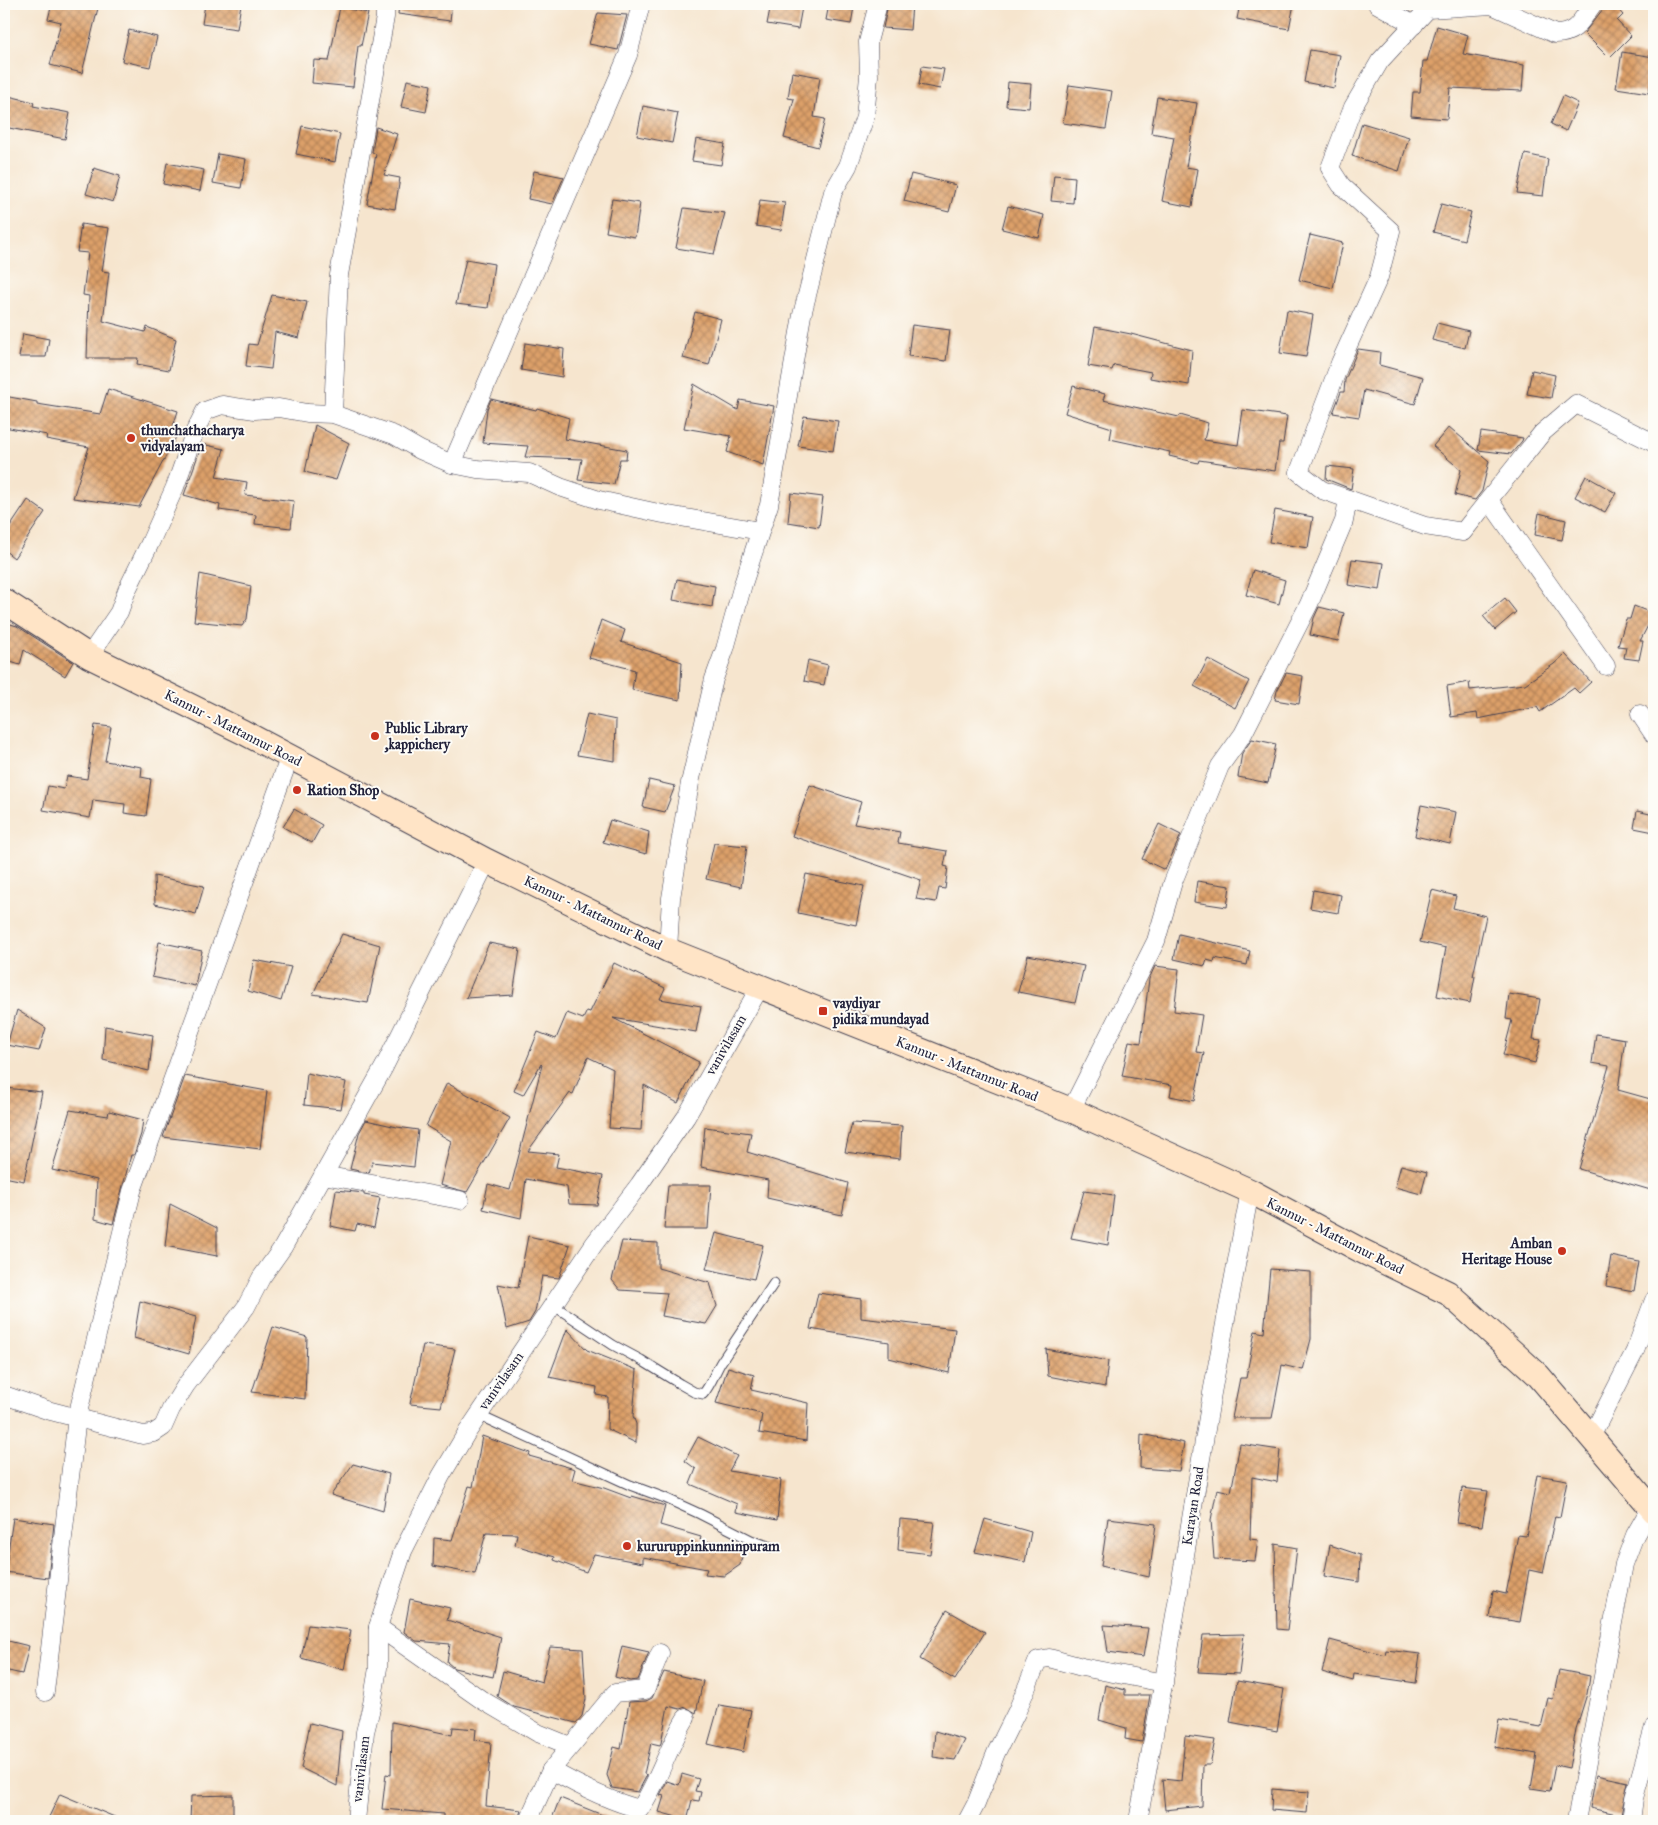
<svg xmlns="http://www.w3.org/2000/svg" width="1658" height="1825" font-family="'IM FELL Great Primer',serif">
  <defs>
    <pattern id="building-cross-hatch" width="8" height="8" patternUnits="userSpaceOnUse" patternTransform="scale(1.25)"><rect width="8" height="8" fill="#dda069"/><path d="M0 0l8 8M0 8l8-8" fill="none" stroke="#b38258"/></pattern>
  </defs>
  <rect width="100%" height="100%" fill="#fdfcf7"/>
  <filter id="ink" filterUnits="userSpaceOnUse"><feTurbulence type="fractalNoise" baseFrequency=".02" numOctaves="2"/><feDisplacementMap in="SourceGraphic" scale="10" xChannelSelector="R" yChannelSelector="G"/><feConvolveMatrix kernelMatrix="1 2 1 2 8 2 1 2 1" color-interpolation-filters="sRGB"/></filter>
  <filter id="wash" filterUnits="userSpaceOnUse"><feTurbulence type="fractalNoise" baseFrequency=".0096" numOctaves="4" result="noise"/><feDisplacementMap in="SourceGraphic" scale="20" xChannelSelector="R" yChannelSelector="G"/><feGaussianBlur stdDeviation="1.12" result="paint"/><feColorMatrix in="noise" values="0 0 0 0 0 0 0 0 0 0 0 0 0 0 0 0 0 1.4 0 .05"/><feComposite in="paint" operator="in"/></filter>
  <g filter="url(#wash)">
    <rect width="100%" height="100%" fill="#f6e5ce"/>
    <g id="blocks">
      <g fill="url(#building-cross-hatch)">
        <path d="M52,4H79L98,8L82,73L50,65L61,22L48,19Z"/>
        <path d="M205,4H241L237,29L202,24Z"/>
        <path d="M399,4H452L450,21L398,14Z"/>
        <path d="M771,4H784L802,7L798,29L767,24Z"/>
        <path d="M829,4L854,7L851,24L826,20Z"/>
        <path d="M888,4H912L910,30L883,28Z"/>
        <path d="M1240,4H1294L1289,29L1237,19Z"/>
        <path d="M1607,4H1613L1623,15L1617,21L1631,36L1609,58L1584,33Z"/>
        <path d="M340,7L368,13L361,46H358L353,87L312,83L314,60L329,61Z"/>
        <path d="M598,13L627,15L618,50L589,44Z"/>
        <path d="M1437,26L1468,35L1463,54L1524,65L1522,91L1450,88L1447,119L1411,116L1413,92H1420L1423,61H1427Z"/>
        <path d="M129,30L157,37L150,67L122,61Z"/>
        <path d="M1310,50L1340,55L1334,88L1304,82Z"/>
        <path d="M1622,52L1654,57L1649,93L1616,88Z"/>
        <path d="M922,66L944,69L940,89L919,85Z"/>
        <path d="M792,72L820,77L814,117L825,119L818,147L784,138L794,99L788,98Z"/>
        <path d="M407,80L431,85L426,112L401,107Z"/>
        <path d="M1008,82L1031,84L1029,108L1006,106Z"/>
        <path d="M1069,85L1112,91L1106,129L1063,123Z"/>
        <path d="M4,95L34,102L33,106L70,113L65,139L4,127Z"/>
        <path d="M1563,96L1578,103L1566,131L1551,124Z"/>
        <path d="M1157,97L1197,103L1186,167L1198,169L1192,207L1162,201L1174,137L1151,133Z"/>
        <path d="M643,106L678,113L672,143L637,136Z"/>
        <path d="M1362,123L1409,137L1399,171L1352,156Z"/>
        <path d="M302,126L340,134L335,162L296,154Z"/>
        <path d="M376,127L397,134L384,175L400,178L395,209L367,204L376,154L372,152Z"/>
        <path d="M696,139L725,144L721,165L692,161Z"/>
        <path d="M218,154L246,159L241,188L213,183Z"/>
        <path d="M1525,154L1548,159L1543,196L1517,193Z"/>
        <path d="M167,163L204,170L200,191L163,184Z"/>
        <path d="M94,168L120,176L113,202L86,194Z"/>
        <path d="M534,171L564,177L552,204L528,199Z"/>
        <path d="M911,174L956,185L949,212L904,201Z"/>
        <path d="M1054,175L1075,177L1073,203L1051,201Z"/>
        <path d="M612,199L640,203L635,237L606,232Z"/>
        <path d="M760,200L785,203L781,230L756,226Z"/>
        <path d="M1441,204L1471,212L1464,240L1433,232Z"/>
        <path d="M1008,206L1044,215L1039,238L1002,229Z"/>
        <path d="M684,208L725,213L714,254L676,248Z"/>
        <path d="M81,224L109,228L102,271L109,272L103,321L145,332L147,327L176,339L169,370L137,364L138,358H87L89,296L83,295L88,253L77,252Z"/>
        <path d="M1310,235L1343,243L1333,288L1299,280Z"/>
        <path d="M466,259L494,264L488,308L456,304Z"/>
        <path d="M272,295L307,302L299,338L275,332L271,369L246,366L249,344L257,345Z"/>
        <path d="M1287,310L1313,315L1306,357L1280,353Z"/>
        <path d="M695,312L721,319L709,365L683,358Z"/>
        <path d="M1437,323L1469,331L1465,348L1432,340Z"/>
        <path d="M912,325L950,330L946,361L908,356Z"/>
        <path d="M1095,327L1131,334L1192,350L1189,385L1150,378L1151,372L1114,365L1112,370L1088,366Z"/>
        <path d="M23,334L49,339L46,357H19Z"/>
        <path d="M525,343L564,349L562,377L521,370Z"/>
        <path d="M1358,349L1380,352L1379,365L1423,377L1415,404L1364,390L1359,417L1333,413L1341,392H1344L1345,380Z"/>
        <path d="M1532,370L1555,375L1551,398L1527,394Z"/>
        <path d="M694,384L738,410L740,400L774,406L763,465L727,452L731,436L684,428Z"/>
        <path d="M1073,386L1105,394L1103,400L1179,417L1180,415L1208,423L1204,440L1238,445L1243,410L1287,416L1283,443H1279L1275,471L1199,460L1198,463L1169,456L1170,452L1110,439L1112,428L1065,413Z"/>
        <path d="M108,389L178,411L170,436L176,437L139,507L73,498L89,447L46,439L47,435L4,427V396L37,402V404L100,414Z"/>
        <path d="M491,399L536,410L537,408L569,418L565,439L627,450L626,459H620L614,484L578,480L582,459L525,457L528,446L483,443L487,409Z"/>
        <path d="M804,416L838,421L833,451L798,446Z"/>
        <path d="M315,425L349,443L336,480L305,472Z"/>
        <path d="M1449,427L1489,461L1482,491L1475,500L1455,495L1461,470L1433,446Z"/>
        <path d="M1481,432L1523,438L1522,441L1511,454L1478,450Z"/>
        <path d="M202,444L224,449L216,477L247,482L245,495L294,501L291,528L255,524L256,515L219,510L220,505L184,495Z"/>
        <path d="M1327,466L1354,469L1351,489L1326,479Z"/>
        <path d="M1586,476L1616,493L1605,512L1575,497Z"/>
        <path d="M791,493L823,497L819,527L788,522Z"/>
        <path d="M28,500L45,512L14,558L4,550V536Z"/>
        <path d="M1275,510L1313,517L1308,548L1269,542Z"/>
        <path d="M1539,513L1566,520L1562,540L1535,535Z"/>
        <path d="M1352,559L1384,563L1380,590L1348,585Z"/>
        <path d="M1253,570L1285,580L1279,604L1246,595Z"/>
        <path d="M200,574L251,586L247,619L242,626L194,621Z"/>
        <path d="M677,579L715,586L712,607L673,600Z"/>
        <path d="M1505,598L1516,612L1495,630L1483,616Z"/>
        <path d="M1634,606L1654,614L1640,641H1643L1639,660L1624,658L1626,647L1618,646L1626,619H1630Z"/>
        <path d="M1319,607L1344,613L1338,641L1310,635L1314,618Z"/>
        <path d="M601,620L625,630L621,642L682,662L680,700L632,690L635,670L589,658Z"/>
        <path d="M4,622L17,626L73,662L65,676L24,650L20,665L4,660Z"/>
        <path d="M1565,654L1591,682L1579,693L1574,688L1540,712L1537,707L1478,719L1477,713L1451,717L1447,686L1469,682L1470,690L1525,684L1554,664Z"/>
        <path d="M1208,659L1249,681L1235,708L1194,686Z"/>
        <path d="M808,660L828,665L824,685L804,681Z"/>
        <path d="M1286,673L1303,676L1299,704L1275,700L1277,691Z"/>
        <path d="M587,714L616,720L615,761L577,755Z"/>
        <path d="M95,725L111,727L105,761L142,767L141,777L151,779L146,816L124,813L125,804L93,800L90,818L43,810L48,786L64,789L67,776L87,779Z"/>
        <path d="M1252,739L1276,744L1268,783L1238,777L1242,753Z"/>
        <path d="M649,780L675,786L665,812L643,807Z"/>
        <path d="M810,785L861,802L854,824L900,832L898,843L947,851L944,866L948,867L945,889L939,888L936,902L916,899L921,880L792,836Z"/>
        <path d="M1421,805L1456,812L1450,844L1415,836Z"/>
        <path d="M294,809L322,825L312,843L283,827Z"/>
        <path d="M1637,811L1654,815V832L1634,828Z"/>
        <path d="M610,820L649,832L646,854L603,842Z"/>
        <path d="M1159,824L1181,835L1165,870L1142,859Z"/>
        <path d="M714,843L747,846L741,887L706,879Z"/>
        <path d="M806,874L864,886L856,925L798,913Z"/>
        <path d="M154,876L204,886L196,914L155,904Z"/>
        <path d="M1197,881L1230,886L1227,907L1194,902Z"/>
        <path d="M1313,890L1341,895L1338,913L1310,908Z"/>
        <path d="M1432,890L1456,896L1453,908L1486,916L1473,976H1475L1470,1003L1437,996L1446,948L1420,942Z"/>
        <path d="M342,934L380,945L368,1003L313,994Z"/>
        <path d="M1179,934L1250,951L1247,965L1215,958L1214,962L1207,960L1205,966L1174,959Z"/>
        <path d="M159,942L202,951L195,986L152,977Z"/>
        <path d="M489,943L520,949L513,995L466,998Z"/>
        <path d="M1028,955L1084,966L1075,1003L1018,992Z"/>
        <path d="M254,960L291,967L281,1001L248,991Z"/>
        <path d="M614,963L665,988L660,999L701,1006L696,1032L613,1018L699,1062L678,1103L644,1085L641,1130L609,1128L613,1069L588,1057L573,1094L570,1093L528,1151L559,1154L556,1167L603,1176L597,1205L569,1204L567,1187L526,1179L521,1218L483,1209L488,1184L510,1190L542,1065L541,1064L523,1095L514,1091L538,1032L556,1039L567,1013L583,1019L587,1011L590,1012Z"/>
        <path d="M1155,966L1179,969L1174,1011L1202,1015L1196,1052L1204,1053L1194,1101L1170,1096L1172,1085L1122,1076L1129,1041L1141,1043L1149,979Z"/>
        <path d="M1509,994L1540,999L1533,1039L1541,1040L1535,1063L1503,1055L1512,1020L1506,1019Z"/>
        <path d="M17,1010L46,1028L39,1051L7,1045Z"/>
        <path d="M105,1026L153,1035L149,1071L103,1060Z"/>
        <path d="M1596,1034L1625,1039L1618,1090L1654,1100V1191L1579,1169L1609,1066L1592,1063Z"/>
        <path d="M307,1073L346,1082L341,1109L304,1105Z"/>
        <path d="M185,1076L267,1091L260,1149L163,1137Z"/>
        <path d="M447,1083L510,1118L467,1192L440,1185L451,1141L426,1126Z"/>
        <path d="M5,1088L42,1092L24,1181L4,1177Z"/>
        <path d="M70,1110L108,1116L109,1111L143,1120L141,1134L134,1155H131L113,1224L95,1219L97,1180L52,1170Z"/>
        <path d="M366,1120L397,1127L418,1130L414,1167L372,1162L369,1173L350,1169L359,1133Z"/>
        <path d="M852,1123L902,1126L900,1159L845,1152Z"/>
        <path d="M705,1127L751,1133L747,1152L848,1183L842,1215L767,1198L768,1180L701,1167Z"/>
        <path d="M1401,1165L1427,1172L1421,1194L1395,1187Z"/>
        <path d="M668,1185H711L708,1229H664Z"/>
        <path d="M336,1190L364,1193V1195L380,1198L374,1228L357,1224L355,1231L330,1226Z"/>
        <path d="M1084,1191L1114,1195L1108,1245L1071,1238Z"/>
        <path d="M170,1204L217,1228V1256L165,1246Z"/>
        <path d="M716,1233L763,1245L754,1279L706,1269Z"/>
        <path d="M528,1236L570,1245L559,1278L542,1276L535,1312L529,1322L507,1329L498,1284L518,1288Z"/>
        <path d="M622,1241L658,1243V1268L710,1283L717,1306L706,1324L662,1316L667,1293L620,1290L612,1280Z"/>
        <path d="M1611,1256L1639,1262L1634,1291L1606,1286Z"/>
        <path d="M1270,1269L1311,1272V1339L1303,1370L1282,1365L1272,1418H1232L1240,1378H1246L1255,1331L1264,1333Z"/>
        <path d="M818,1293L861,1299V1318L955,1329L949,1373L889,1358V1342L810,1329Z"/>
        <path d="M140,1301L196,1317L189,1354L134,1338Z"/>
        <path d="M273,1327L307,1337L305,1399L252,1392Z"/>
        <path d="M567,1329L587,1350L637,1370L633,1416L636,1424V1443L607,1429L608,1397L596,1395L597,1387L549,1377Z"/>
        <path d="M423,1345L455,1349L441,1407L410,1404Z"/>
        <path d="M1046,1349L1108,1361L1105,1387L1048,1376Z"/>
        <path d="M728,1367L754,1375L751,1390L808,1403L806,1441L759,1433L762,1414L716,1403Z"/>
        <path d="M1141,1434L1184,1443L1179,1471L1140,1468Z"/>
        <path d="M482,1436L530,1453L529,1456L575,1469L572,1480L604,1488L631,1498L632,1496L665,1506L660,1525L701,1537L700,1540L744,1549L740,1565L724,1576L705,1574L707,1569L643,1557V1563L594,1554L586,1572L554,1560L555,1557L515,1545L517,1534L486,1533L475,1574L433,1566L434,1538L452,1540L469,1486L473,1487Z"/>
        <path d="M698,1437L737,1456L729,1471L781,1480L777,1520L736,1512L737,1504L690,1484L696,1469L685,1461Z"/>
        <path d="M1240,1444L1280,1450L1277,1482L1252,1477L1250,1539L1258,1540L1255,1561L1214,1559L1211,1520L1217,1489L1231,1492Z"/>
        <path d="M353,1464L389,1474L383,1511L331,1495Z"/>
        <path d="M1537,1475L1567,1480L1560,1517L1555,1516L1543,1573L1529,1570L1520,1622L1489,1617L1493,1591L1506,1594L1518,1535L1526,1536Z"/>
        <path d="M1462,1488L1488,1491L1482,1526L1457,1523Z"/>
        <path d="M13,1518L54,1524L48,1578L5,1572Z"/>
        <path d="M1108,1518L1156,1524L1149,1577L1101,1566Z"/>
        <path d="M900,1519L934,1522L930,1554L898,1550Z"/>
        <path d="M985,1519L1031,1532L1025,1562L975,1552Z"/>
        <path d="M1275,1544L1297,1548L1287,1630L1277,1629Z"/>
        <path d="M1330,1545L1360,1555L1359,1582L1324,1576Z"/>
        <path d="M410,1599L450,1608L447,1620L501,1637L493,1677L454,1668L447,1662L450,1644L416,1641L404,1632Z"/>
        <path d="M947,1610L985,1632L955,1680L920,1659Z"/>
        <path d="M308,1625L351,1630L344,1670L301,1658Z"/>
        <path d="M1104,1625L1148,1628L1143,1657L1108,1652Z"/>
        <path d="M1244,1634L1239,1674L1198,1672L1203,1635Z"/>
        <path d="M4,1640L29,1646L22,1674L4,1670Z"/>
        <path d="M1330,1640L1385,1655L1386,1650L1420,1654L1416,1683L1354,1674L1353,1681L1322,1672Z"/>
        <path d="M622,1646L649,1652L638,1680L630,1681L615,1677Z"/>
        <path d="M550,1647L583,1649L586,1699L582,1716L576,1723L514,1707L497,1696L503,1671L542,1682Z"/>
        <path d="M1559,1670L1590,1676L1587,1694L1576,1729L1569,1768L1555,1765L1550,1791L1531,1788L1537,1754L1494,1747L1499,1720L1541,1727L1548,1698L1553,1699Z"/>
        <path d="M664,1672L703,1681L696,1713L686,1707L680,1709L668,1706L661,1743L660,1745L651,1743L644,1774L647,1775L638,1792L612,1788L607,1775L614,1747L621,1749L629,1702L646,1701L652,1698Z"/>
        <path d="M1237,1681L1284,1689L1277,1731L1230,1722Z"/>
        <path d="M1105,1685L1125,1690V1695H1150L1142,1742L1125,1739L1126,1728L1099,1720Z"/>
        <path d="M719,1705L751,1710L743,1752L708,1744Z"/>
        <path d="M392,1722L452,1735L453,1727L476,1729L475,1740L491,1742L486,1806L521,1810L518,1821H443V1814L382,1809L386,1774L391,1775Z"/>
        <path d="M310,1723L342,1731L337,1786L301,1768Z"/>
        <path d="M935,1731L965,1740L955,1760L933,1757Z"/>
        <path d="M1185,1736L1215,1740L1210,1765H1203L1202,1806L1165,1810L1162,1779L1181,1781Z"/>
        <path d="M682,1774L699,1779L695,1791L701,1792L699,1801L692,1800L687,1820L659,1812L664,1796L660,1795L667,1781L679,1785Z"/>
        <path d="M1596,1775L1628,1782L1621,1815L1590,1808Z"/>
        <path d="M1272,1789L1309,1792L1307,1813L1271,1810Z"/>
        <path d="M60,1794L124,1821H47Z"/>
        <path d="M233,1795V1821H190L191,1796Z"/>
        <path d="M560,1798L615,1820V1821H551Z"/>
      </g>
    </g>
  </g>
  <g filter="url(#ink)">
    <use href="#blocks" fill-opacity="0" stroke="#423f51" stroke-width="1"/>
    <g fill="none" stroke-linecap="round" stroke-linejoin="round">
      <defs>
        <g id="service">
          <path d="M553,1305L613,1345L641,1360L680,1384L694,1392L703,1394C711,1385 715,1372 721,1362L774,1283"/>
          <path d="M478,1415L630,1485L665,1498L700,1514L751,1540L771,1547"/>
        </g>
        <g id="minor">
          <path d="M1377,4L1414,25"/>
          <path d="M333,414L339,275L385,17V4"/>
          <path d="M452,464L628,55L641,4"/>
          <path d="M1348,499L1425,526L1463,532L1542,433L1576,404L1654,443"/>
          <path d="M1489,500L1606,666"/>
          <path d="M89,656L119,612L127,590L150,543L175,487L195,431L205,411L222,405L255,410L279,408L307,413L333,414L394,435L420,450L452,464L477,469L529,473L560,487L599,500L663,514L760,531"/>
          <path d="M1640,714L1654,735"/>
          <path d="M668,950L671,898L690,783L714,679L725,649L743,584L769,505L802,315L833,192L848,166L865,117L869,76L868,42L878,4"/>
          <path d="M1071,1110L1156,941L1173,882L1220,766L1243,734L1309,604L1344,521L1348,499L1322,490L1299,472L1340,363L1379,277L1391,231L1341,185L1330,168L1353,107L1380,61L1428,9L1492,5L1555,34C1577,34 1581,20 1593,4"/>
          <path d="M323,1175L460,1200"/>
          <path d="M4,1395L47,1410L143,1435L154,1433L163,1427L171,1409L186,1385L246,1307L261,1278L283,1247L384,1067L487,861"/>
          <path d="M1591,1437L1635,1351L1654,1300"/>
          <path d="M378,1627L482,1700L538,1733L570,1746"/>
          <path d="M45,1692L77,1417L132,1191L290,756"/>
          <path d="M551,1770C579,1786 608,1801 640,1809C659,1781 668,1747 686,1718"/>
          <path d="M356,1821L365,1732L372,1704L378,1668V1627L403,1551L441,1476L466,1434L594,1244L639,1185L686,1117L760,987"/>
          <path d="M528,1821L551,1770L615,1693L645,1690L660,1653"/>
          <path d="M967,1821L976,1804L996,1753L1017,1711L1038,1660L1049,1658L1082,1667L1164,1683"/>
          <path d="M1138,1821L1166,1669L1212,1393L1250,1191"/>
          <path d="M1576,1821L1624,1564L1635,1535L1651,1507"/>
          <path d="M1631,1821L1634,1798L1654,1727"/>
        </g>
        <path id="secondary" d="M4,601L89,656L243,732L487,861L668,950L1071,1110L1250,1191L1362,1251L1448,1293L1538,1375L1654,1511"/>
      </defs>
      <use href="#service" stroke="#423f51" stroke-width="11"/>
      <use href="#minor" stroke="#423f51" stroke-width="19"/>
      <use href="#secondary" stroke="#423f51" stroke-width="26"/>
      <use href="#service" stroke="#fff" stroke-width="9"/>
      <use href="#minor" stroke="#fff" stroke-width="18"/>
      <use href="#secondary" stroke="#ffe4c6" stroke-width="24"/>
    </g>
  </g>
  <g fill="#c8321e" stroke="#fdfcf7" stroke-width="2">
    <circle cx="131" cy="438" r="5"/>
    <circle cx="375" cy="736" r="5"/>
    <circle cx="297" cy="790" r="5"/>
    <rect x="818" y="1006" width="10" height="10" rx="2.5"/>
    <circle cx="1562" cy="1251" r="5"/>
    <circle cx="627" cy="1546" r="5"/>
  </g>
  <g text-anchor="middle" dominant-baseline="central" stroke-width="4" stroke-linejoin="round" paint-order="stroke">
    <g font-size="14" font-weight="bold" fill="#22223b" stroke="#fdfcf7" text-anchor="start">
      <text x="141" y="430">thunchathacharya<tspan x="141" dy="16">vidyalayam</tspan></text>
      <text x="385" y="728">Public Library<tspan x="385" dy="16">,kappichery</tspan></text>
      <text x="307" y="790">Ration Shop</text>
      <text x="833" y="1003">vaydiyar<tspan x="833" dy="16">pidika mundayad</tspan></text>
      <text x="1552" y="1243" text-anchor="end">Amban<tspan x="1552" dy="16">Heritage House</tspan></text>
      <text x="637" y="1546">kururuppinkunninpuram</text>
    </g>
    <g font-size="14" fill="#22223b" stroke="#fdfcf7">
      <text transform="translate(233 728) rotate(27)">Kannur - Mattannur Road</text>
      <text transform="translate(593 913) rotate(26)">Kannur - Mattannur Road</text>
      <text transform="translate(726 1045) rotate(-60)">vanivilasam</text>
      <text transform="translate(967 1069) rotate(22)">Kannur - Mattannur Road</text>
      <text transform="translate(1335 1236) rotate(27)">Kannur - Mattannur Road</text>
      <text transform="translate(501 1381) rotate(-55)">vanivilasam</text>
      <text transform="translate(1193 1506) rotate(-81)">Karayan Road</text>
      <text transform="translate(361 1769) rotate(-83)">vanivilasam</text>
    </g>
  </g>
  <rect width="1658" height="1825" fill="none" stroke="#fdfcf7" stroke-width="20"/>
</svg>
